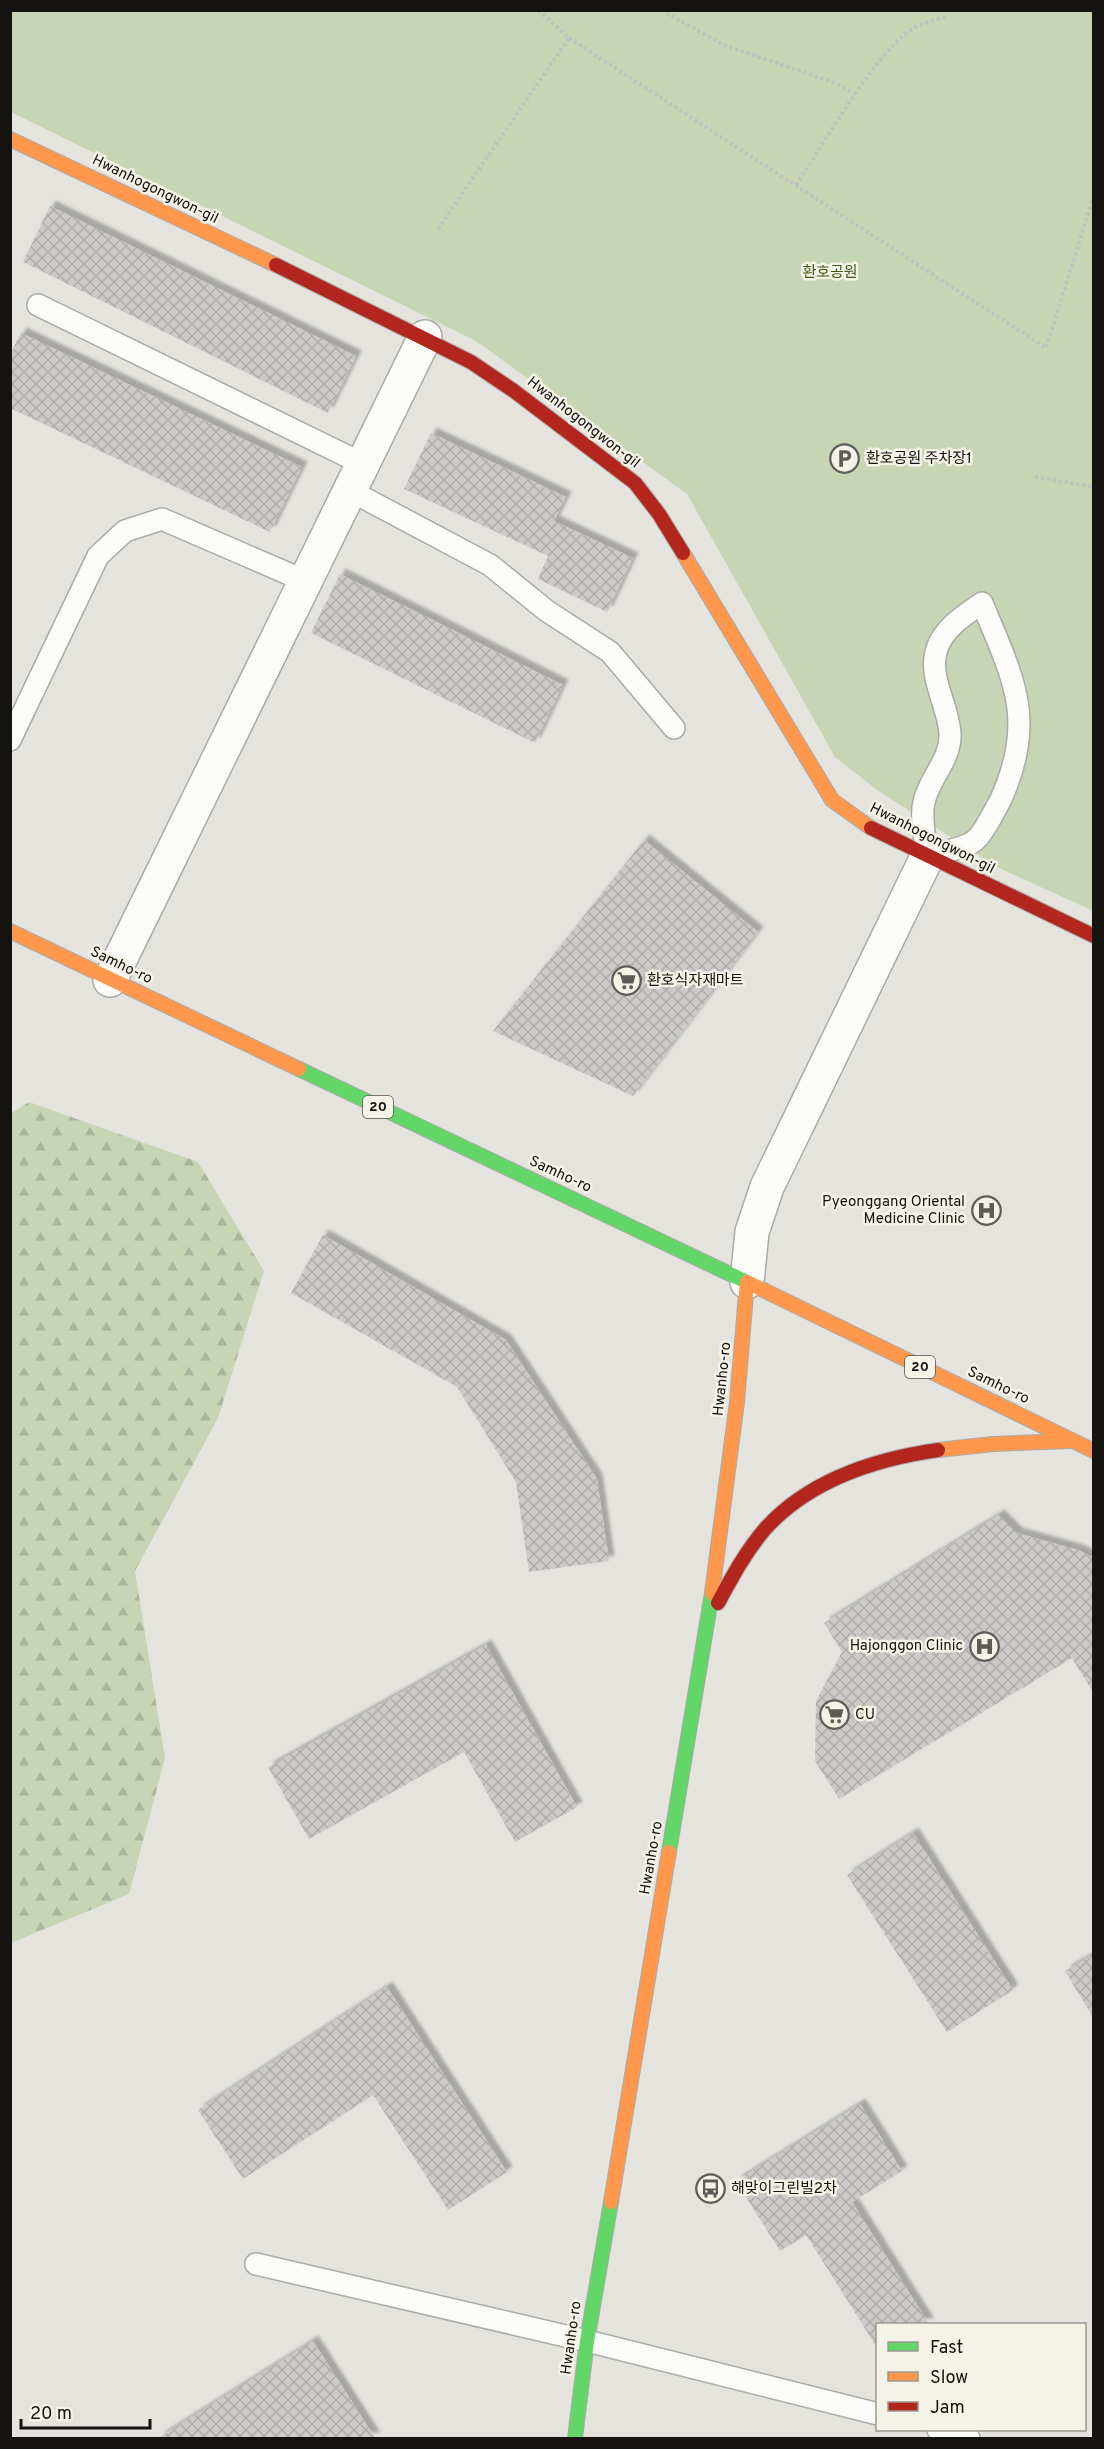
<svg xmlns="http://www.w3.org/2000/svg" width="1104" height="2449" font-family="Overpass,'Noto Sans KR',sans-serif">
  <defs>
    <pattern id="forest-firs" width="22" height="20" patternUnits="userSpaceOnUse" patternTransform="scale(1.5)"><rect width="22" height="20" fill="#c7d5b5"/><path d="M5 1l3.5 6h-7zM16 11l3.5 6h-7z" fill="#aab69b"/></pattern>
    <pattern id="building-cross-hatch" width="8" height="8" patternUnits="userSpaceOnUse" patternTransform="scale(1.5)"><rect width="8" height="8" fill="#cccac9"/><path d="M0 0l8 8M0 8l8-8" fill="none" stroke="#aeadac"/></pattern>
    <filter id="shadow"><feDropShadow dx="5.5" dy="-5.5" stdDeviation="1.5" flood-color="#0004"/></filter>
  </defs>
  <rect width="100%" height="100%" fill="#e4e3de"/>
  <path fill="url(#forest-firs)" d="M29,1102L198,1162L264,1271L218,1418L135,1571L165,1758L129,1894L11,1943L10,1114Z"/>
  <path fill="#c7d5b5" d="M11,11H1093V911L997,867L877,790L835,757L687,494L476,341L11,112Z"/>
  <g fill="url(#building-cross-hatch)" filter="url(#shadow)">
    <path d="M50,206L356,356L328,413L23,262Z"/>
    <path d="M21,333L302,467L270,532L10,408V355Z"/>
    <path d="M431,433L566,497L554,521L633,558L607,612L538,579L548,556L404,489Z"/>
    <path d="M340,574L563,685L535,743L311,633Z"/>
    <path d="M644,840L758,932L633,1096L493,1031Z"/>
    <path d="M323,1235L506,1340L597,1479L609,1561L529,1572L516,1482L457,1387L291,1293Z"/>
    <path d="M999,1515L1017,1533L1078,1550L1094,1558V1694L1072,1658L839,1799L815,1761L816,1701L842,1652L824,1623Z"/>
    <path d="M486,1645L577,1807L515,1842L464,1752L309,1839L268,1767Z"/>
    <path d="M913,1833L1013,1990L947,2032L847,1875Z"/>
    <path d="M1094,1954V2019L1065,1971Z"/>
    <path d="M387,1987L507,2172L448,2210L373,2095L243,2179L198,2110Z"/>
    <path d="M860,2104L902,2171L852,2202L929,2324H878V2349L806,2235L780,2251L736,2181Z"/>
    <path d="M313,2341L375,2438H158Z"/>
  </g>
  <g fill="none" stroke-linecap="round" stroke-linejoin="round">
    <defs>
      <g id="lane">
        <path d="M38,305L363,464"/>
        <path d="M349,490L490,565L547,611L610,652L674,728"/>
        <path d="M982,603C1013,678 1037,719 1001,799C996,808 983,835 974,841C966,848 938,853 927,857C926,841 920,818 924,802C929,778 951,760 950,734C949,707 929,679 936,652C941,630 964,615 982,603Z"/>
        <path d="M10,740L98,556L125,531L162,519L305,581"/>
        <path d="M256,2264L587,2341L878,2414"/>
        <path d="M938,2430L969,2438"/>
      </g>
      <g id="street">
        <path d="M110,980L425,337"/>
        <path d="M747,1282L752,1232L767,1187L927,857"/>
      </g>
      <g id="fast">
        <path d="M299,1069L751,1284"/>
        <path d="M669,1852L712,1593"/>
        <path d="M575,2438L587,2341L611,2202"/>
      </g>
      <g id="slow">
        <path d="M10,139L276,265"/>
        <path d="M683,553L832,800L871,828"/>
        <path d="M10,931L299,1069"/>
        <path d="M751,1284L1094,1451"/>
        <path d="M938,1450L993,1444L1071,1441"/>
        <path d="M712,1593L737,1402L747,1282"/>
        <path d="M611,2202L669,1852"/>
      </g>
      <g id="jam">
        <path d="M276,265L471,362L514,391L635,483L659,514L683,553"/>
        <path d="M871,828L1094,936"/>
        <path d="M718,1603C732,1577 746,1551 765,1529C809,1480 875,1459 938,1450"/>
      </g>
    </defs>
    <use href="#lane" stroke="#aaaaa6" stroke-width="24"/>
    <use href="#street" stroke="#aaaaa6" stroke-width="36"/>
    <use href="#fast" stroke="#aaaaa6" stroke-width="16"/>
    <use href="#slow" stroke="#aaaaa6" stroke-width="16"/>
    <use href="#jam" stroke="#aaaaa6" stroke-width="16"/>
    <g stroke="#c2c1bf" stroke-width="4" stroke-dasharray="3 3" stroke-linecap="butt">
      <path d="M661,10L724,45L835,83L856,94"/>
      <path d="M569,38L1046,348L1094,195"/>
      <path d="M796,185C822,147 878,48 915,27C923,23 935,20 945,17"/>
      <path d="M438,229L569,38L538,10"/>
      <path d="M1035,477L1094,487"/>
    </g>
    <use href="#lane" stroke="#fbfbfa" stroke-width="21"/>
    <use href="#street" stroke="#fbfbfa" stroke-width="33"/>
    <use href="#fast" stroke="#63d668" stroke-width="14"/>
    <use href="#slow" stroke="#ff974d" stroke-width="14"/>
    <use href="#jam" stroke="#b3261e" stroke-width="14"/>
  </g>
  <defs>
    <symbol id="parking-ring" viewBox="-11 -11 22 22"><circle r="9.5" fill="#f5f2e8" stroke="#5d5c58" stroke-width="1.5"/><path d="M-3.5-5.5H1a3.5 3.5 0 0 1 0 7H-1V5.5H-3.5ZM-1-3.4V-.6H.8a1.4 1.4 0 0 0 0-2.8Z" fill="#5d5c58"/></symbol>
    <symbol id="supermarket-ring" viewBox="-11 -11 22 22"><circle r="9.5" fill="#f5f2e8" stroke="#5d5c58" stroke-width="1.5"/><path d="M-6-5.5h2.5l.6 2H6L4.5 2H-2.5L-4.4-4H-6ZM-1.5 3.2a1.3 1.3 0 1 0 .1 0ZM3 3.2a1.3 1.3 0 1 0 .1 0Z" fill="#5d5c58"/></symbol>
    <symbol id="hospital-ring" viewBox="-11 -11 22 22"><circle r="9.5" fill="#f5f2e8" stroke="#5d5c58" stroke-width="1.5"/><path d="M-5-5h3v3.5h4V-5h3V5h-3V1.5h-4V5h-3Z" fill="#5d5c58"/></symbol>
    <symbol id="bus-ring" viewBox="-11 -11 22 22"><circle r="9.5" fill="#f5f2e8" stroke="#5d5c58" stroke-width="1.5"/><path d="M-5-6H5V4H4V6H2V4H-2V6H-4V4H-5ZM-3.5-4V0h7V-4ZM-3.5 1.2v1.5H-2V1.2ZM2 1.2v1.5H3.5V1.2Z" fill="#5d5c58"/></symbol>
  </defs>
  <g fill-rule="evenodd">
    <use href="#parking-ring" x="828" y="442" width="33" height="33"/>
    <use href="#supermarket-ring" x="610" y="964" width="33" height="33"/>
    <use href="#hospital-ring" x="970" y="1194" width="33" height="33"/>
    <use href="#hospital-ring" x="968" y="1630" width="33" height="33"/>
    <use href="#supermarket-ring" x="818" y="1698" width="33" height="33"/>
    <use href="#bus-ring" x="694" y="2172" width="33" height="33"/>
  </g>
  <g text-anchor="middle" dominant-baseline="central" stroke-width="5" stroke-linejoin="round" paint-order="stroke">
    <g fill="#f5f2e8" stroke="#585651" stroke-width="1.5">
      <rect x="363" y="1096" width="30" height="22" rx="4.5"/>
      <rect x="905" y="1356" width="30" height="22" rx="4.5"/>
    </g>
    <g font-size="14" font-weight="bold" fill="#141310">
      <text x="378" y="1107">20</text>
      <text x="920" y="1367">20</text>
    </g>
    <g font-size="15" fill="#141310" stroke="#f5f2e8">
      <text transform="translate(155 190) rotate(26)">Hwanhogongwon-gil</text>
      <text transform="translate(583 423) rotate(38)">Hwanhogongwon-gil</text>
      <text transform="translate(932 839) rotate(27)">Hwanhogongwon-gil</text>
      <text transform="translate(121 966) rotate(26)">Samho-ro</text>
      <text transform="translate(560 1175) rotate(25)">Samho-ro</text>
      <text transform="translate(723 1379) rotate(-84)">Hwanho-ro</text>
      <text transform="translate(998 1386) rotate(26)">Samho-ro</text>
      <text transform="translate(652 1858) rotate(-80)">Hwanho-ro</text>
      <text transform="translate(572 2338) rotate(-82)">Hwanho-ro</text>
    </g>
    <g font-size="15" fill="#405a19" stroke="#f5f2e8">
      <text x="830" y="273">환호공원</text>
    </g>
    <g font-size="15" fill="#141310" stroke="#f5f2e8" text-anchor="start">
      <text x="866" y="459">환호공원 주차장1</text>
      <text x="647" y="981">환호식자재마트</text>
      <text x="965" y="1202" text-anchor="end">Pyeonggang Oriental<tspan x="965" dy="17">Medicine Clinic</tspan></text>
      <text x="963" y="1646" text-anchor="end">Hajonggon Clinic</text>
      <text x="855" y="1715">CU</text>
      <text x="731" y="2189">해맞이그린빌2차</text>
    </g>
  </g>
  <rect width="1104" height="2449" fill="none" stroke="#141310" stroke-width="24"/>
  <rect x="876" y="2323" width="210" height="108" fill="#f5f2e8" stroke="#9b9992" stroke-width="1.5"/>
  <rect x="888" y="2342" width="30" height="9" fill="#63d668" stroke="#9b9992" stroke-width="1.5"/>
  <text x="930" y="2353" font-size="18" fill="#141310">Fast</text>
  <rect x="888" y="2372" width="30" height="9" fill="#ff974d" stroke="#9b9992" stroke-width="1.5"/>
  <text x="930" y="2383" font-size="18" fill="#141310">Slow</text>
  <rect x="888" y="2402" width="30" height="9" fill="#b3261e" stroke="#9b9992" stroke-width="1.5"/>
  <text x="930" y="2413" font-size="18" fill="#141310">Jam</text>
  <path d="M21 2419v9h129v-9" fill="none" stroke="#141310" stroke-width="3"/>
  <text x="30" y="2419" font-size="18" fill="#141310" stroke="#f5f2e8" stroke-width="4.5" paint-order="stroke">20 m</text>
</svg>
